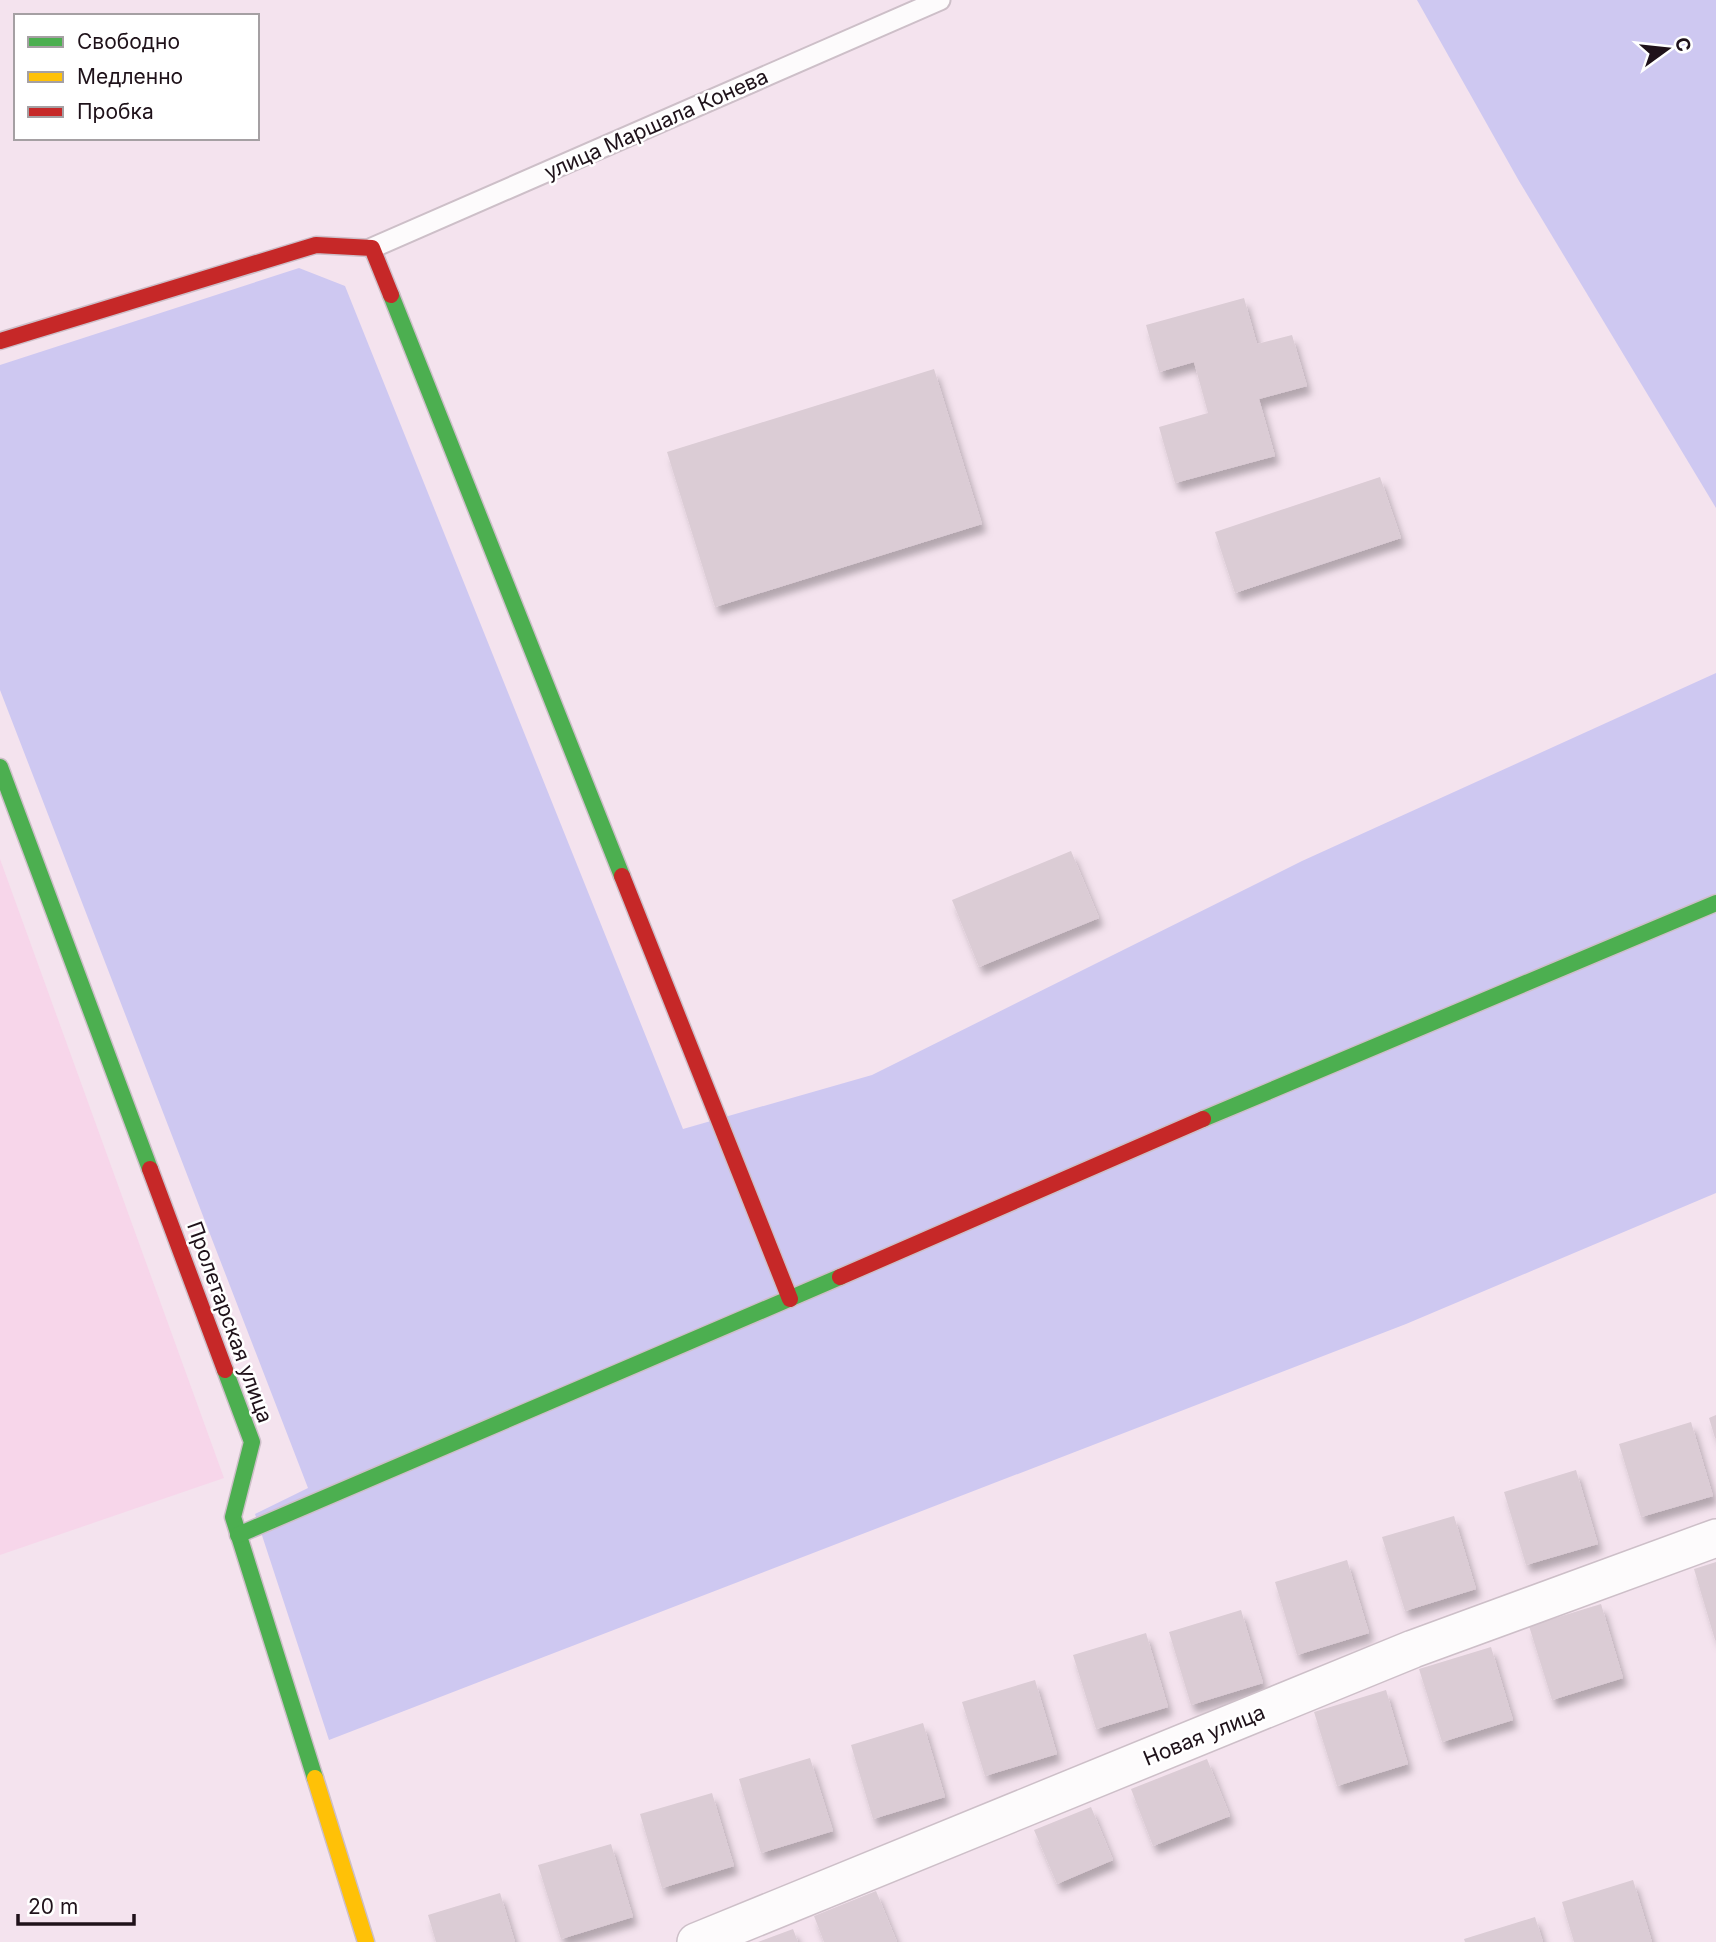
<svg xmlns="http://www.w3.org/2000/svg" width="1716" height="1942" font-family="Inter,sans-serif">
  <defs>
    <filter id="shadow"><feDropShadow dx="4.5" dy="8" stdDeviation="3.5" flood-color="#0004"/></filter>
  </defs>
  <rect width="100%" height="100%" fill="#f4e3ee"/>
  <path fill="#f7d6ea" d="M0,859L224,1478L0,1555Z"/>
  <g fill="#cec8f1">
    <path d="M1417,0H1716V508L1519,181Z"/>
    <path d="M299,268L345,286L683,1129L872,1075L1302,861L1716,673V1193L1406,1324L329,1740L255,1514L308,1488L0,690V365Z"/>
  </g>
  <g fill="#dbccd5" filter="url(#shadow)">
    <path d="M1244,298L1257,344L1292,335L1307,386L1259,399L1275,456L1175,483L1159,427L1208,413L1194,362L1159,372L1146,325Z"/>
    <path d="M934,369L982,524L715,607L667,452Z"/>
    <path d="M1380,477L1401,538L1235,593L1215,532Z"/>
    <path d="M1071,851L1099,918L979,967L952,900Z"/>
    <path d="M1716,1415V1438H1715L1709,1418Z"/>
    <path d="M1691,1422L1713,1496L1641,1517L1619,1444Z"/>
    <path d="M1576,1470L1598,1544L1526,1565L1504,1492Z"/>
    <path d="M1454,1516L1476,1589L1405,1611L1382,1537Z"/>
    <path d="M1347,1560L1369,1633L1297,1655L1275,1582Z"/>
    <path d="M1716,1562V1640H1715L1694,1569Z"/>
    <path d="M1601,1604L1623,1678L1552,1700L1529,1626Z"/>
    <path d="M1241,1610L1263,1683L1191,1705L1169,1632Z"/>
    <path d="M1146,1633L1168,1707L1096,1729L1073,1655Z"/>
    <path d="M1491,1647L1513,1720L1442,1742L1419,1669Z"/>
    <path d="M1035,1680L1057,1754L985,1776L962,1702Z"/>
    <path d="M1386,1690L1408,1764L1337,1786L1314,1712Z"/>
    <path d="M923,1723L945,1797L873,1819L851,1745Z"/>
    <path d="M810,1758L833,1831L761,1853L739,1779Z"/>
    <path d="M1207,1759L1230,1816L1153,1846L1131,1789Z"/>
    <path d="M712,1793L734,1866L662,1888L640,1814Z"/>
    <path d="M1091,1807L1113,1860L1057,1884L1034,1830Z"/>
    <path d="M611,1844L633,1917L561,1939L538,1865Z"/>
    <path d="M1633,1880L1652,1942H1574L1562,1902Z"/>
    <path d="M876,1891L897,1942H824L814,1916Z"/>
    <path d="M500,1893L515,1942H436L428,1915Z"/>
    <path d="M1535,1917L1543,1942H1465L1464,1939Z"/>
    <path d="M793,1929L798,1942H758Z"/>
  </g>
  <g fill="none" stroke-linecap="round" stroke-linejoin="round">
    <defs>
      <path id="lane" d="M372,248L940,0"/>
      <path id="street" d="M696,1942L1413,1649L1716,1538"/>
      <g id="fast">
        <path d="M391,295L622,876"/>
        <path d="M0,767L150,1169"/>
        <path d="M1203,1119L1716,903"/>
        <path d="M225,1370L252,1442L233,1517L315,1778"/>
        <path d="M238,1535L840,1277"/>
      </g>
      <path id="slow" d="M315,1778L366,1942"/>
      <g id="jam">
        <path d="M0,341L316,245L372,248L391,295"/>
        <path d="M622,876L790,1299"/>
        <path d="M150,1169L225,1370"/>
        <path d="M840,1277L1203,1119"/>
      </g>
    </defs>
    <use href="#lane" stroke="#cdbfc8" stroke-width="23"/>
    <use href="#street" stroke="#cdbfc8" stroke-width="40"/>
    <use href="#fast" stroke="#cdbfc8" stroke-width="19"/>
    <use href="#slow" stroke="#cdbfc8" stroke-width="19"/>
    <use href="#jam" stroke="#cdbfc8" stroke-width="19"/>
    <use href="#lane" stroke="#fdfbfc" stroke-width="19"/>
    <use href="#street" stroke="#fdfbfc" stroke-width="37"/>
    <use href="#fast" stroke="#4caf50" stroke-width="16"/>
    <use href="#slow" stroke="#ffc107" stroke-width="16"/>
    <use href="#jam" stroke="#c62828" stroke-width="16"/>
  </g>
  <g text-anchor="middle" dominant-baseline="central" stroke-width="5" stroke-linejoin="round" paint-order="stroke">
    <g font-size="21" fill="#1f121a" stroke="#fff">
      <text transform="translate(656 124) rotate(-24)">улица Маршала Конева</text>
      <text transform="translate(230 1322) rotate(70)">Пролетарская улица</text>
      <text transform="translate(1204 1735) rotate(-22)">Новая улица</text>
    </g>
  </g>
  <rect x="14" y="14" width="245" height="126" fill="#ffffff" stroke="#a5a0a3" stroke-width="2"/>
  <rect x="28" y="37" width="35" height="10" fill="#4caf50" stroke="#a5a0a3" stroke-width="2"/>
  <text x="77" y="49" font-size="21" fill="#1f121a">Свободно</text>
  <rect x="28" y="72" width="35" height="10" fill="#ffc107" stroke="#a5a0a3" stroke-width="2"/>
  <text x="77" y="84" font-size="21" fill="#1f121a">Медленно</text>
  <rect x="28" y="107" width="35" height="10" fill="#c62828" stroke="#a5a0a3" stroke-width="2"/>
  <text x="77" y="119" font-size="21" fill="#1f121a">Пробка</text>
  <g transform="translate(1667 49) rotate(75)" stroke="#ffffff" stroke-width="5" paint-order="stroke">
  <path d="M0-5L12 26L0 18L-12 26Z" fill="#1f121a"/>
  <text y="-10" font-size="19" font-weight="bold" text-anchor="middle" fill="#1f121a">С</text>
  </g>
  <path d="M18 1914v10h116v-10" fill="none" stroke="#1f121a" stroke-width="3.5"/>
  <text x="28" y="1914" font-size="21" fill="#1f121a" stroke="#ffffff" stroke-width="5" paint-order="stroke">20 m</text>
</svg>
